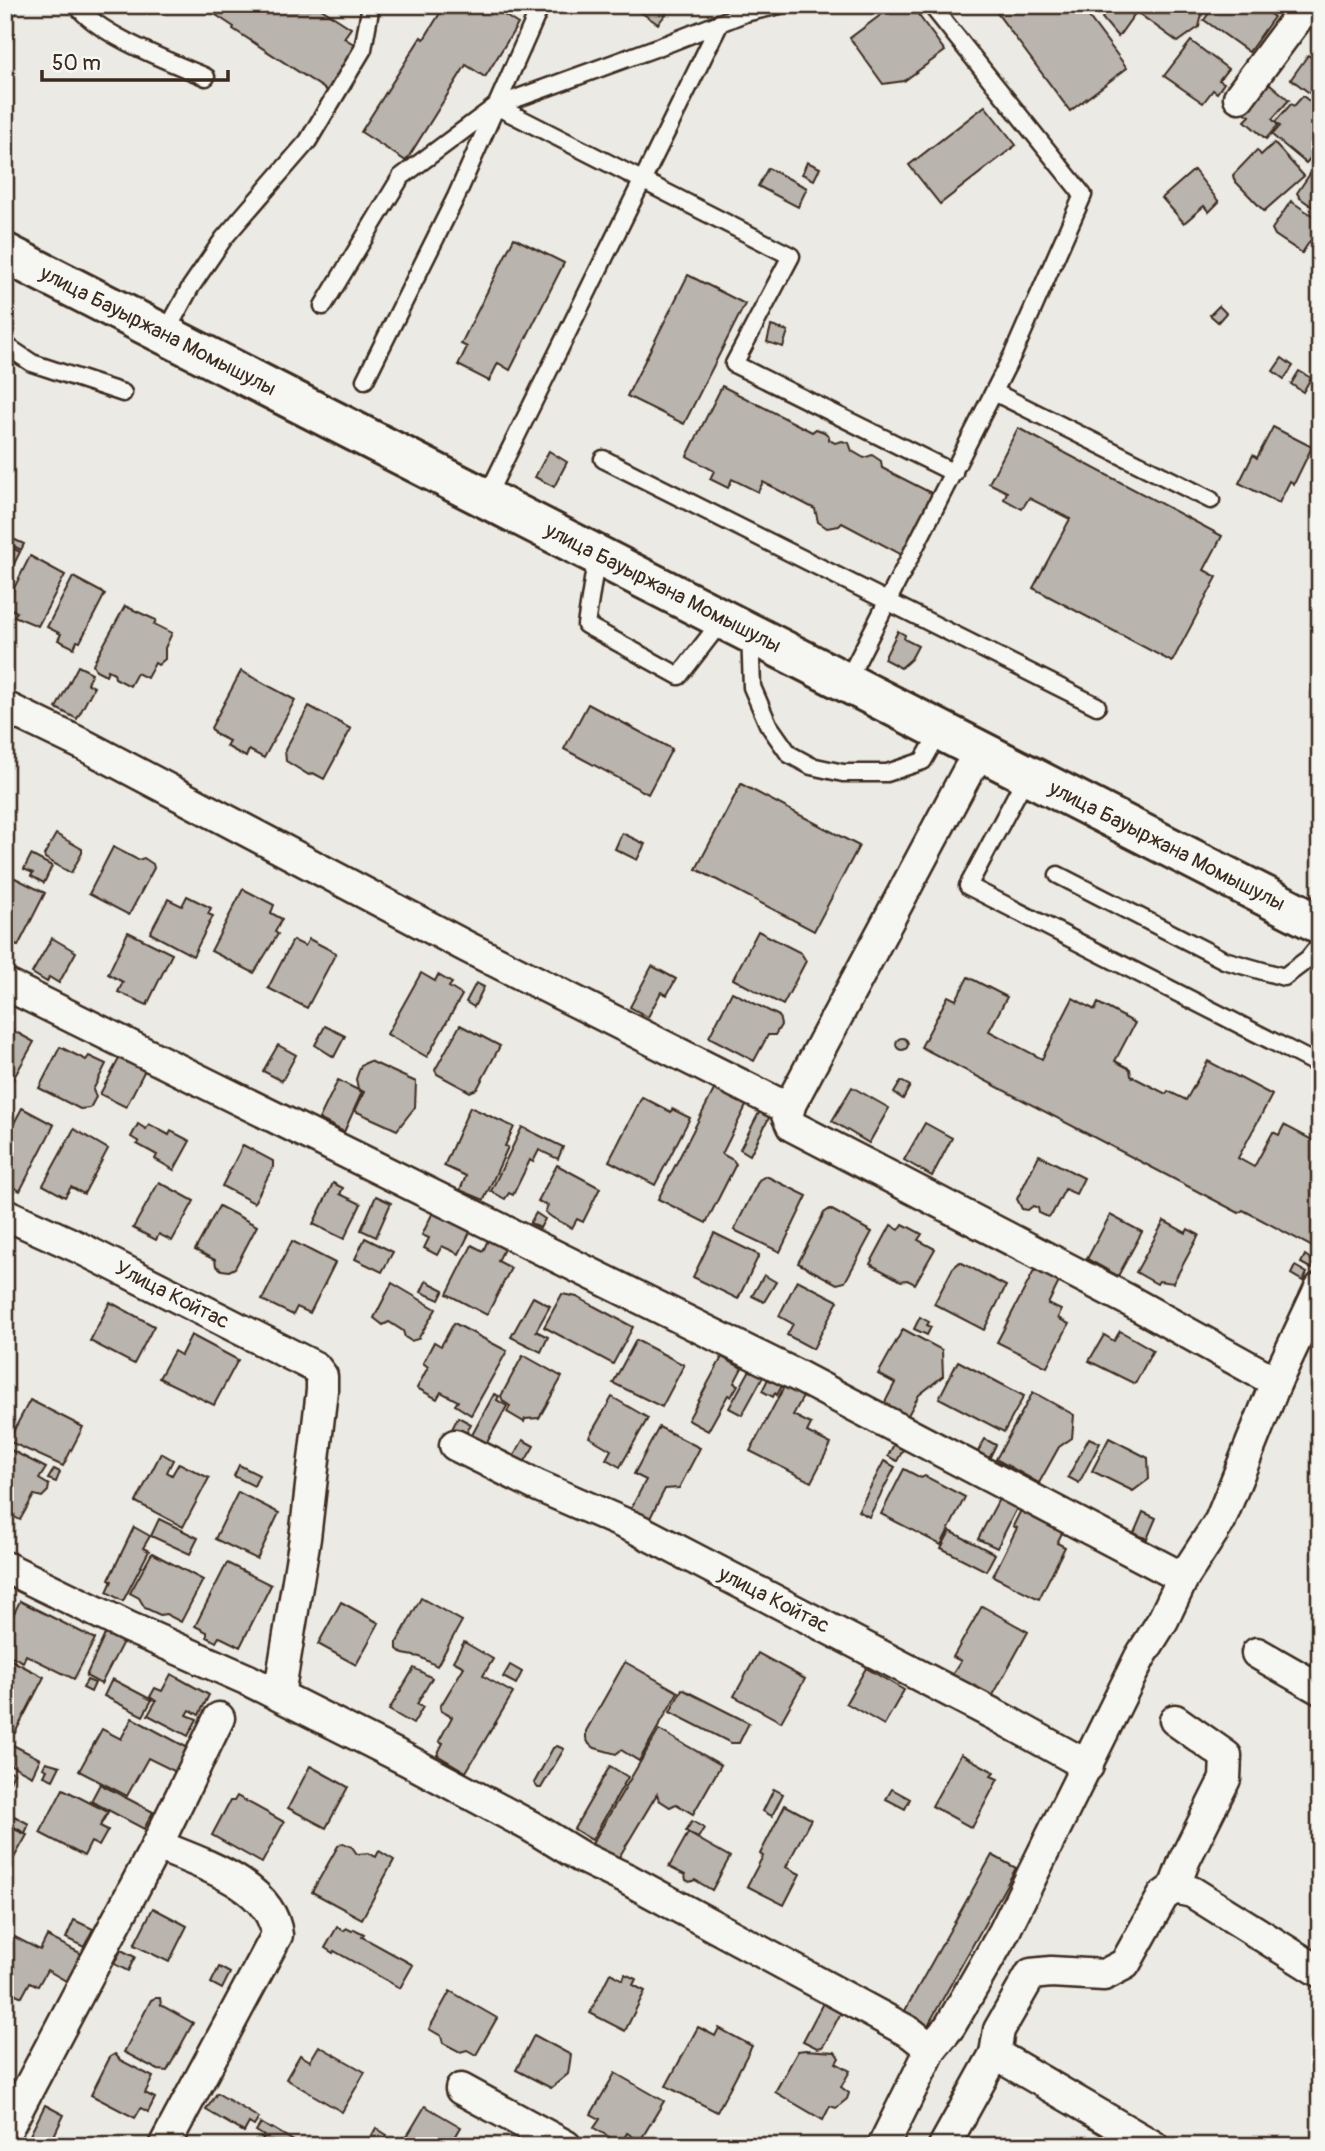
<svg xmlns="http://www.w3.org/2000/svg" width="1325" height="2151" font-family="Pangolin,sans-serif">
  <rect width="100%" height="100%" fill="#ebeae5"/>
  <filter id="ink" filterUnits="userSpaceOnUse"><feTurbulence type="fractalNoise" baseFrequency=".0143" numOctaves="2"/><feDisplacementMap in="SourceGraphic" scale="14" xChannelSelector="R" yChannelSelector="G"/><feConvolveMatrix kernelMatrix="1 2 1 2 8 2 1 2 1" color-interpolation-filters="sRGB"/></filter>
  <g filter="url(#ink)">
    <g fill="#bab4ae" stroke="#3b2a1e" stroke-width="2">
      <path d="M5,5H19L12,20L5,17Z"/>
      <path d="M201,5H315L351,28L344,38L357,46L328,91L233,29L234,27Z"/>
      <path d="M445,5H506L501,13L518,24L485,77L466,65L406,161L361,132L421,37L424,39Z"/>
      <path d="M630,5H673L658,24Z"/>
      <path d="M894,5H911L945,51L904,81L883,84L850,38Z"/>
      <path d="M991,5H1080L1127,68L1070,111Z"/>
      <path d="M1112,5H1141L1118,37L1102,18Z"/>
      <path d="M1144,5H1202L1204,6L1199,27L1178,42L1138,13Z"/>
      <path d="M1215,5H1258L1274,17L1249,52L1204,20Z"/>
      <path d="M1191,41L1228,69L1219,80L1224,83L1217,93L1213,90L1203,103L1164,76Z"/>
      <path d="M1308,55L1320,63V101L1291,79Z"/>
      <path d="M1269,83L1289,100L1272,119L1278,125L1266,139L1245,121L1250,116L1244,112Z"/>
      <path d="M1303,96L1320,110V147L1306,163L1272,135L1280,126L1275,122L1291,104L1294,106Z"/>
      <path d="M985,106L1016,145L940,204L909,165Z"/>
      <path d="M1274,143L1304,176L1264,211L1234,180L1233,175L1257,150L1261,155Z"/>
      <path d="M807,162L820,168L814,180L802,174Z"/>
      <path d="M1316,165L1320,167V212L1300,198L1297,193Z"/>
      <path d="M768,168L807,188L798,207L758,186Z"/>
      <path d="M1194,170L1219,202L1209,212L1204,206L1184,223L1162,198Z"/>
      <path d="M1291,201L1320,221L1315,231L1320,235L1314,243L1310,241L1302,253L1275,235L1272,229Z"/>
      <path d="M514,238L564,263L510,370L498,363L489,381L458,365L467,347L461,344Z"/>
      <path d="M688,275L745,304L684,424L627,396Z"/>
      <path d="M1219,306L1226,313L1218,322L1210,315Z"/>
      <path d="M771,326L788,331L783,347L767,342Z"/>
      <path d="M1282,358L1293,366L1284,379L1273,371Z"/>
      <path d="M1299,371L1311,378L1303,392L1291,384Z"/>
      <path d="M722,386L812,432L816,429L824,432L829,436V440L835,443L842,441L849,443L852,451L864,458L872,455L881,461L882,468L937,496L906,557L842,523L839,526L827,528L818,522L815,509L763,482L758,492L732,479L728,488L710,479L714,471L687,456Z"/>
      <path d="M1273,427L1312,447L1294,484L1290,481L1279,503L1239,483L1253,455L1257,458Z"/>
      <path d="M1018,428L1222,536L1204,570L1217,577L1172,662L1033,588L1070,519L1029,498L1022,509L1004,499L1007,492L989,483Z"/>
      <path d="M549,451L567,462L554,487L535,477Z"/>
      <path d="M13,539L24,544L21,550L10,544Z"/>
      <path d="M5,544L20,552L5,582Z"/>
      <path d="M30,556L65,575L38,626L14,616L17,612L5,606Z"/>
      <path d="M73,577L105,594L80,642L77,641L74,648L58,640L61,634L47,627Z"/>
      <path d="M125,606L156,620L154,624L172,633L165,648V659L158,665L155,663L147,678L137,673L130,686L115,678L114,673L108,670L106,675L96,670L93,664Z"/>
      <path d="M898,631L905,635L904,639L918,646L911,659L901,668L884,659Z"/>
      <path d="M78,666L92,673L87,683L94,687L77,719L56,708Z"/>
      <path d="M241,671L295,700L264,758L249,750L246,757L226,746L229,741L215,734L211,728Z"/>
      <path d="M588,704L672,749L648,794L564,749Z"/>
      <path d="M309,706L351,729L324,779L313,773L309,775L286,761L285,750Z"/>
      <path d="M741,784L859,846L814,931L696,869Z"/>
      <path d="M622,833L645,844L637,860L615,849Z"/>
      <path d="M56,834L82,849V853L71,873L45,858L44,855Z"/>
      <path d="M113,847L138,860L144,858L153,864L154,868L129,915L89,894Z"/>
      <path d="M31,855L52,866L44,883L31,876L33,873L24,869Z"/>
      <path d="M5,873L45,893L18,946L5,943Z"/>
      <path d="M243,889L274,905L271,913L282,919L275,932L278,934L254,973L211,951Z"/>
      <path d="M187,896L211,908L208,914L213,916L193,956L150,933L168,899L182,906Z"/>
      <path d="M758,931L801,953L806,961L783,1005L733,979Z"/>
      <path d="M128,932L172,954L147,1005L118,992L123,982L108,974Z"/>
      <path d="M52,938L76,952L59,983L49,977L47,982L32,973Z"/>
      <path d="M309,939L336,953L307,1008L268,988L293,940L305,946Z"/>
      <path d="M652,966L676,979L667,995L661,992L648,1017L630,1007Z"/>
      <path d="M421,973L435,981L438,975L452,983L449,987L462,995L427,1057L387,1034Z"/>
      <path d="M968,977L1007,997L989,1031L1042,1059L1073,998L1095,1010L1098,1003L1135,1023L1115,1061L1130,1069L1131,1076L1166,1094L1168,1091L1186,1100L1208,1061L1272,1095L1238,1158L1254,1167L1273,1132L1279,1135L1284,1125L1320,1144V1246L1318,1250L1243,1210L1239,1213L921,1047L948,996L956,1000Z"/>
      <path d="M476,983L484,987L474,1007L466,1002Z"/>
      <path d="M732,992L779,1016L781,1025L775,1035H768L754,1061L709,1037Z"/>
      <path d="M460,1025L500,1046L477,1089L470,1092L437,1074L435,1070Z"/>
      <path d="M5,1026L34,1042L11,1083L5,1080Z"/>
      <path d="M325,1026L345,1036L334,1057L315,1045Z"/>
      <circle cx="902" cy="1044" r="6"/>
      <path d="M278,1045L296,1055L282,1081L263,1071Z"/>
      <path d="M60,1047L86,1060L89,1056L106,1064L93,1090L96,1097L90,1108L80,1109L39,1088Z"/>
      <path d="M121,1055L146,1068L126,1107L100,1094Z"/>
      <path d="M370,1061L416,1082L415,1107L397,1130L355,1111L364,1092L358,1089L356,1079L361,1065Z"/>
      <path d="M338,1080L362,1092L344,1132L319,1119Z"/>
      <path d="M901,1081L910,1086L903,1099L894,1093Z"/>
      <path d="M717,1084L749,1100L722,1154L733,1160L736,1164L706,1223L658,1199Z"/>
      <path d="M852,1087L889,1108L869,1143L832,1121Z"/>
      <path d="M642,1097L671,1112L672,1109L690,1118L655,1185L609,1161Z"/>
      <path d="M763,1105L773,1110L750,1155L740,1149Z"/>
      <path d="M470,1107L514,1127L505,1146L508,1147L484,1200L460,1190L466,1176L444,1166Z"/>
      <path d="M22,1108L54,1125L20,1191L5,1183V1140Z"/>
      <path d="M925,1123L952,1138L932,1176L904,1160Z"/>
      <path d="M138,1124L146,1129L149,1124L169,1135L171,1131L190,1141L174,1170L155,1159L157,1155L137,1144L139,1142L131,1137Z"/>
      <path d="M522,1127L563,1147L558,1159L539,1150L533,1162L530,1160L513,1195L509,1193L505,1199L491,1191Z"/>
      <path d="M74,1129L108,1149L84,1194L71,1187L65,1197L43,1185Z"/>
      <path d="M243,1145L273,1161V1167L254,1203L222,1186Z"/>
      <path d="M1039,1155L1084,1178L1076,1194L1065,1189L1052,1214L1048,1217L1039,1213L1038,1208L1033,1206L1028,1210L1022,1209L1017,1199Z"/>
      <path d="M557,1165L600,1188L583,1222L577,1219L572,1228L553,1218L545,1212L548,1206L538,1201Z"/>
      <path d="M766,1176L807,1196L780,1252L734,1230L759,1180Z"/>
      <path d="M159,1182L194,1201L172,1241L159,1234L156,1240L133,1228Z"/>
      <path d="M333,1183L343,1188L340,1194L361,1204L344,1239L313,1224Z"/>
      <path d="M376,1196L391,1203L376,1237L361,1230Z"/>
      <path d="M219,1206L257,1226L235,1268L229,1271L222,1270L216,1266L215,1260L195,1250Z"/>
      <path d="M435,1208L470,1226V1232L459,1254L442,1246L437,1255L424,1248L429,1238L422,1235Z"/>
      <path d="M830,1209L872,1232L845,1282L837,1284L798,1263L824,1213Z"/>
      <path d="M536,1213L545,1219L540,1228L530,1223Z"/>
      <path d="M1110,1215L1142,1232L1118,1276L1087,1259Z"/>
      <path d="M1164,1221L1186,1233L1188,1229L1199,1235L1173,1283L1159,1281L1157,1284L1136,1272Z"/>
      <path d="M903,1224L922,1234L918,1240L935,1249L915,1284L907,1280L901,1281L870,1264L891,1225L899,1230Z"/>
      <path d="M714,1233L759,1255L738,1299L693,1277Z"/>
      <path d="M365,1238L393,1252L382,1272L355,1259Z"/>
      <path d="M488,1240L504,1249L498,1261L511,1268L487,1315L447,1294L472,1245L483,1251Z"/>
      <path d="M292,1241L335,1263L310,1313L297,1307L293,1315L262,1300Z"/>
      <path d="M1305,1255L1315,1262L1312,1269L1301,1263Z"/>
      <path d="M960,1262L1006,1286L984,1330L934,1304L953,1268Z"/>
      <path d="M1295,1266L1307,1273L1303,1281L1291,1274Z"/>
      <path d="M1036,1267L1060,1280L1048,1304L1061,1310L1058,1318L1069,1324L1047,1367L997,1342Z"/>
      <path d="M764,1275L776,1282L764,1302L752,1296Z"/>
      <path d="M797,1280L838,1301L813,1349L787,1335L793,1324L779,1316Z"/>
      <path d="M426,1281L444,1290L439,1300L421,1292Z"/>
      <path d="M392,1283L436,1309L418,1339L411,1341L405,1337L403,1331L389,1322L383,1325L374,1318Z"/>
      <path d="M562,1294L577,1297L633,1327L613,1364L544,1327Z"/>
      <path d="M533,1297L550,1306L536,1331L548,1337L541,1352L511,1337Z"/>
      <path d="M110,1302L154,1326L134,1364L90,1341Z"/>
      <path d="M920,1317L929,1322L927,1325L931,1327L927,1335L914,1329Z"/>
      <path d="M454,1323L507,1351L471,1415L455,1405L458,1401L441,1392L437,1399L417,1388L428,1367L423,1363L434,1342L441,1346Z"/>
      <path d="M903,1329L942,1350L943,1376L919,1395L906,1419L883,1406L895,1383L878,1374Z"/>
      <path d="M1120,1331L1153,1350L1135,1384L1089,1361L1104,1335L1114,1341Z"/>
      <path d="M191,1335L238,1360L214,1405L159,1378L174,1351L181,1355Z"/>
      <path d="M636,1340L684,1365L662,1407L613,1383Z"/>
      <path d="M523,1355L562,1377L539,1418L525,1419L524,1422L507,1412L510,1406L503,1401L501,1396Z"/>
      <path d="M722,1357L742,1368L734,1383L738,1385L731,1397L728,1395L708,1431L688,1420Z"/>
      <path d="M958,1361L1024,1396L1004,1432L939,1398Z"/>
      <path d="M751,1368L764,1375L742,1415L729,1408Z"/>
      <path d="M769,1377L783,1384L777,1395L775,1393L773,1397L762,1391Z"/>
      <path d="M785,1385L804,1395L793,1415L811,1424L807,1432L831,1444L811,1482L750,1451Z"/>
      <path d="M1033,1392L1074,1415L1072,1438L1059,1447L1039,1483L996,1459Z"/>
      <path d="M494,1394L499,1396L497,1400L507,1406L485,1446L471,1437Z"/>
      <path d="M612,1397L648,1418L620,1467L606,1459L611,1450L589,1437Z"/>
      <path d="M30,1400L83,1427L63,1466L8,1441Z"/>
      <path d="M458,1417L471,1424L465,1436L452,1429Z"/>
      <path d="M659,1427L700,1448L679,1488L665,1489L647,1524L628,1514L646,1480L634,1474Z"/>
      <path d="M1089,1438L1100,1443L1079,1483L1068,1477Z"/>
      <path d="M1109,1438L1148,1458L1149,1479L1133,1491L1092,1471Z"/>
      <path d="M985,1439L996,1445L989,1459L977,1453Z"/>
      <path d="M523,1440L534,1446L524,1463L513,1457Z"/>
      <path d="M894,1444L903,1450L897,1461L888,1456Z"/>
      <path d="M7,1448L46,1468L39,1479L49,1485L48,1491L42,1497L34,1495L20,1520L11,1515L8,1520L5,1519Z"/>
      <path d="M161,1453L173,1460L167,1472L172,1475L179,1463L209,1478L183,1527L136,1502Z"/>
      <path d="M884,1461L895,1467L869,1517L858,1511Z"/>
      <path d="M239,1465L259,1475L254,1486L234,1476Z"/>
      <path d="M54,1469L60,1472L56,1482L48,1479Z"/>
      <path d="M904,1469L921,1478L925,1476L965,1497L941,1545L881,1514Z"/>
      <path d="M238,1492L279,1513L257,1559L215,1539Z"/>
      <path d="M1001,1495L1019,1504L997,1548L978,1539Z"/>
      <path d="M1023,1506L1065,1527L1057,1543L1065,1547L1039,1599L993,1576L1017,1528L1013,1526Z"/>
      <path d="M1143,1512L1156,1518L1147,1539L1134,1533Z"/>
      <path d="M159,1519L198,1538L190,1554L151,1536Z"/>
      <path d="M134,1527L150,1536L143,1548L149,1551L123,1601L107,1592L112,1581L109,1579Z"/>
      <path d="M950,1531L995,1554L986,1571L941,1548Z"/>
      <path d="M152,1553L203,1580L181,1622L166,1614L160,1615L145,1608L139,1598L130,1593Z"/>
      <path d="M227,1563L271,1585L240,1647L222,1638L219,1637L216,1642L207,1637V1632L195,1626Z"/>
      <path d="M421,1598L462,1621L437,1666L420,1657L403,1654L397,1649V1642Z"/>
      <path d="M20,1601L95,1639L74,1679L26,1655L23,1662L5,1653V1631Z"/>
      <path d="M341,1602L379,1623L356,1665L318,1644Z"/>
      <path d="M982,1606L1028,1632L992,1697L952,1675L961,1661L953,1657Z"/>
      <path d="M107,1630L124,1640L101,1684L86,1676Z"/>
      <path d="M464,1642L493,1659L483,1676L513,1693L466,1772L437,1755L443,1743L439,1741L452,1717L441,1711L440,1707L464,1667L453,1661Z"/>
      <path d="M758,1653L805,1679L781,1722L734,1696Z"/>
      <path d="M5,1657L44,1677L15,1733L5,1728Z"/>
      <path d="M625,1662L678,1692L639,1761L621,1750L616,1754L595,1748L589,1744L586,1738V1731Z"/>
      <path d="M510,1665L522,1672L516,1684L503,1677Z"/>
      <path d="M414,1668L432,1678L417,1704L423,1707L413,1724L389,1710Z"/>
      <path d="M866,1668L904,1690L884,1725L846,1703Z"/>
      <path d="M171,1674L209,1695L199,1715L190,1710L187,1715L197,1719L188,1736L148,1715L156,1701L150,1697L155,1688L162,1691Z"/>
      <path d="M112,1679L152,1700L143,1716L104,1696Z"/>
      <path d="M87,1680L95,1683L91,1692L83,1688Z"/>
      <path d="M682,1689L749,1723L739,1743H731L670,1712Z"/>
      <path d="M132,1718L188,1748L176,1772L148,1758L127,1796L79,1771L102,1729L121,1739Z"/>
      <path d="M659,1730L721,1765L693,1814L676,1804L670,1807L659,1800L657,1794L618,1859L592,1844Z"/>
      <path d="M9,1743L40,1759L32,1776L5,1762V1751Z"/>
      <path d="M557,1746L564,1749L541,1788H538L534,1783L553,1748Z"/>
      <path d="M961,1754L994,1772L991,1776L998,1779L972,1828L932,1806Z"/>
      <path d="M46,1762L60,1766L53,1780L44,1776L47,1770L43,1768Z"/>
      <path d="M310,1766L348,1787L326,1828L288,1808Z"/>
      <path d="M610,1766L628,1777L592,1840L574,1829Z"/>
      <path d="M5,1768L14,1773L5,1791Z"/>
      <path d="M100,1784L153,1812L144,1829L91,1801Z"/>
      <path d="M63,1789L108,1812L100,1826L108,1830L99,1846L91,1842L84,1856L40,1833Z"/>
      <path d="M774,1789L783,1794L772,1816L763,1811Z"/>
      <path d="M892,1789L910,1799L905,1809L886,1799Z"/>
      <path d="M237,1796L284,1822L262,1863L212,1835L230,1801H234Z"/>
      <path d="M785,1805L811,1819L786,1867L800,1874L784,1905L747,1886L763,1856L760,1854Z"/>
      <path d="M14,1816L29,1824L25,1833L9,1824Z"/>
      <path d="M692,1821L704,1828L698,1838L686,1831Z"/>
      <path d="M12,1828L27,1835L14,1858L5,1853V1841Z"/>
      <path d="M688,1833L730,1857L712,1890L695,1880L690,1882L686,1880L685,1875L669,1867Z"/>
      <path d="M343,1843L352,1847L357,1854L368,1853L376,1857L379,1851L394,1860L362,1919L312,1892L338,1846Z"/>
      <path d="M992,1855L1016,1868L927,2027L903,2014Z"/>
      <path d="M153,1908L187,1926L169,1962L134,1945Z"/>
      <path d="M74,1920L93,1929L84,1947L66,1938Z"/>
      <path d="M337,1927L344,1931L346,1928L352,1931L354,1929L364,1934L362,1937L413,1965L400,1988L334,1951L333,1953L325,1948Z"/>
      <path d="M5,1932L40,1950L47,1936L82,1954L68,1982L47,1970L38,1986L30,1982L22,1997L5,1989Z"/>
      <path d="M121,1950L135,1957L128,1971L114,1964Z"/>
      <path d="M219,1967L230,1973L222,1989L211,1983Z"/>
      <path d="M610,1973L623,1980L625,1974L636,1979L633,1985L645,1991L625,2031L590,2013Z"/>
      <path d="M450,1991L497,2018L476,2055L467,2050L460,2052L443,2043L441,2036L429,2029Z"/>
      <path d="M155,1998H160L161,2005L193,2023L167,2071L158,2070L124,2052L151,2000Z"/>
      <path d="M825,1999L843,2009L825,2043L822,2047L817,2048L803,2041Z"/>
      <path d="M698,2027L715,2036L719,2028L752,2046L717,2112L666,2086Z"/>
      <path d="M534,2035L571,2055L568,2074L551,2088L516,2070Z"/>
      <path d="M319,2046L365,2072L342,2112L286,2079L300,2055L310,2061Z"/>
      <path d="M805,2050L835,2052L839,2058L836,2063L850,2071L841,2087L849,2093L847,2099L836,2108L830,2106L823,2120L775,2092L798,2051Z"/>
      <path d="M115,2054L120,2060L153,2077L145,2093L155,2098L148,2112L141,2108L135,2118L91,2095L110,2057Z"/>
      <path d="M615,2073L664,2101L640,2141L627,2133L621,2144L594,2128L600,2119L591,2114Z"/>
      <path d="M217,2093L259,2118L254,2126L249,2123L244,2132L206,2110Z"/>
      <path d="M45,2105L64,2115L49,2146H37L27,2141Z"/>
      <path d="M425,2106L461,2127L450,2146H407L403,2143Z"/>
      <path d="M261,2123L271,2129L272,2128L302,2146H267L261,2142L264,2136L256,2131Z"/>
      <path d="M376,2128L387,2135L381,2146L370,2139Z"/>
    </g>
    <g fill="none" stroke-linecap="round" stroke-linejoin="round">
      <defs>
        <g id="lane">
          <path d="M77,5C96,34 173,63 206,77"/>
          <path d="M496,106L791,256L734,364L954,473"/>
          <path d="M323,306L401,177L496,106L669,43L745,13L780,5"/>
          <path d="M165,334L190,288L224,238L308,141L363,49L371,5"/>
          <path d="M5,345L32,363L123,393"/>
          <path d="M365,380L456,197L541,5"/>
          <path d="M994,392L1211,500"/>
          <path d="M603,459L1097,706"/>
          <path d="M486,498L720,23"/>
          <path d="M597,554L586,625L679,676L723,619"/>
          <path d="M750,633L752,687L768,724L789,754L811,766L843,773H887L923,761L940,731"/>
          <path d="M846,683L1014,352L1083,195L931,5"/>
          <path d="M1027,775L968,886L1317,1064L1320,1060"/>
          <path d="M1058,875L1224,960L1284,977L1308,959L1320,944"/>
        </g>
        <g id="street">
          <path d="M1239,97L1307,5"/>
          <path d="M5,707L86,746L467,947L789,1109"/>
          <path d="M5,984L800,1377L1183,1578"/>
          <path d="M5,1214L78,1247L315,1367L322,1376V1390L305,1538L279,1695"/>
          <path d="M1276,1382L1320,1288"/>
          <path d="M455,1445L536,1485L637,1529L1001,1718L1088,1766"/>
          <path d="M5,1567L128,1627L246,1679L407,1760L532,1827L581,1857L627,1879L911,2033L931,2049"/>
          <path d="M1257,1653L1320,1689"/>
          <path d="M157,1845C197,1862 272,1884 277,1935L164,2146"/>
          <path d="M1174,1888L1185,1859L1225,1779L1226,1756L1175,1720"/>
          <path d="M461,2089L566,2146"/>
          <path d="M5,2133L157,1845L219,1718"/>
          <path d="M883,2146L931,2049L950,2026L1004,1932L1140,1657L1163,1620L1183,1578L1220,1521L1276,1382L1128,1300L792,1126L787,1115L791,1103L968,771L982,751"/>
          <path d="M944,2146L995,2054"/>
          <path d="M1153,2146L995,2054L999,2030L1031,1974L1051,1972L1104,1975L1125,1964L1163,1896L1174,1888L1192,1892L1320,1972"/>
        </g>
        <path id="secondary" d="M5,253L1320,924"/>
      </defs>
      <use href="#lane" stroke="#3b2a1e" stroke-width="21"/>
      <use href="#street" stroke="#3b2a1e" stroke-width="35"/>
      <use href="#secondary" stroke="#3b2a1e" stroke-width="44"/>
      <use href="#lane" stroke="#f6f6f2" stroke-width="16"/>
      <use href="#street" stroke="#f6f6f2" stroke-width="30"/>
      <use href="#secondary" stroke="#f6f6f2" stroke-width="38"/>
    </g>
  </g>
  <g text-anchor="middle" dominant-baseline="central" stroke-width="7" stroke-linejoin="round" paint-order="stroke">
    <g font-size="21" fill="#3b2a1e" stroke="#f6f6f2">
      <text transform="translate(158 331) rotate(27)">улица Бауыржана Момышулы</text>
      <text transform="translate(663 588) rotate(27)">улица Бауыржана Момышулы</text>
      <text transform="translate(1167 846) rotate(27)">улица Бауыржана Момышулы</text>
      <text transform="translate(172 1295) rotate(27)">Улица Койтас</text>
      <text transform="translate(774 1600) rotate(27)">улица Койтас</text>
    </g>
  </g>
  <rect width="1325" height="2151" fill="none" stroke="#f6f6f2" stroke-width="28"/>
  <rect x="14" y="14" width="1297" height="2123" fill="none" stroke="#3b2a1e" stroke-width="2.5" filter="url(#ink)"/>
  <path d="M42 70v10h186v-10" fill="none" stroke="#3b2a1e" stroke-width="3.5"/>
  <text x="52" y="70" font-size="21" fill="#3b2a1e" stroke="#f6f6f2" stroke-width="5" paint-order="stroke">50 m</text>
</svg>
